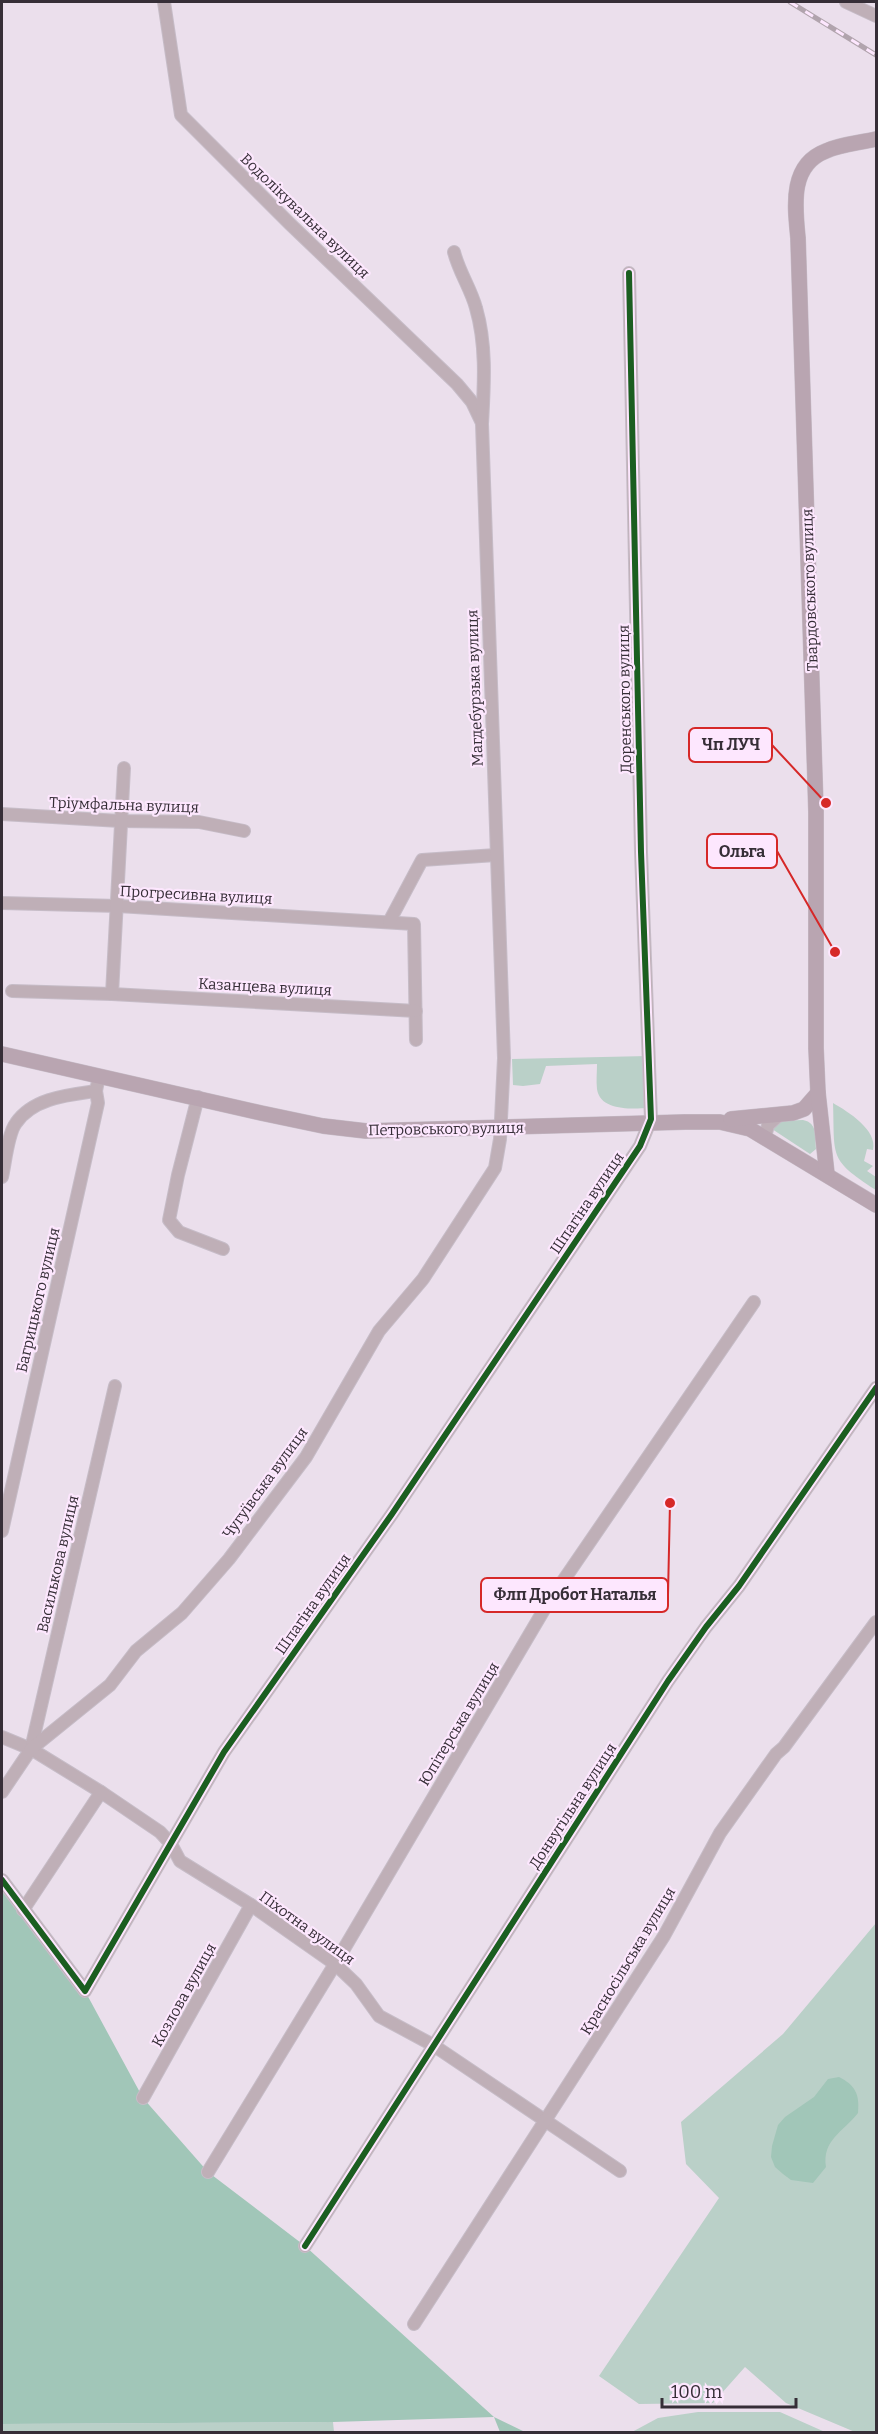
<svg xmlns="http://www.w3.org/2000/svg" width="878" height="2434" font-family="Bitter,serif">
  <rect width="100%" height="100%" fill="#ebdfec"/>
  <g fill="#bad0c8">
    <path d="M648,1056V1108C632,1109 600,1111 597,1089C596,1081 597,1072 597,1064L546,1066L540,1084L523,1086L513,1085L512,1059Z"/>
    <path d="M833,1103C847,1111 878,1130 873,1150L867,1149L864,1161L873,1166L867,1171L876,1177V1190C828,1159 835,1157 833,1103Z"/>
    <path d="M803,1120C818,1123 815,1137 816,1149L810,1154L772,1129L779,1121Z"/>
    <path d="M876,1923V2432H855L786,2403L745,2367L713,2403L639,2404L599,2376L719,2198L686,2164L681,2122L783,2034Z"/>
    <path d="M698,2412H780L825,2432H632L658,2418Z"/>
    <path d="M333,2422L334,2432H2V2424Z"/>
  </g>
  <g fill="#a1c6b8">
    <path d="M2,1880L85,1991L143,2098L208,2172L305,2246L494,2417L525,2432H500L494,2417L333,2422L2,2424Z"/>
    <path d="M839,2077C855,2085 860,2094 858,2113C843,2132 822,2140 826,2167L813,2183L791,2180L783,2174L775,2167L771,2157L772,2146L778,2125L785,2117L814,2097L828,2079Z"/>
  </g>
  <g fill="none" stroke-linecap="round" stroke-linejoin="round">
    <defs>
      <g id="minor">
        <path d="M164,2L181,115L289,223L457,384L472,402L482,423"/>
        <path d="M846,2L876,16"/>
        <path d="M2,814L120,821L199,822L244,831"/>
        <path d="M2,903L118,906L414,924L416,1040"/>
        <path d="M389,922L422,860L496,855"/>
        <path d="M12,991L112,994L416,1011"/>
        <path d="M112,994L124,768"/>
        <path d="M198,1097L178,1175L169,1220L179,1232L223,1249"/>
        <path d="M765,1137L768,1125L778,1116"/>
        <path d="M2,1177C5,1164 8,1133 16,1123C33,1098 68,1095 96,1091"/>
        <path d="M2,1531L98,1103L96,1091L99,1076"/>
        <path d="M2,1737L31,1749L101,1792L160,1832L171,1844L180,1861L251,1905L335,1964L356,1984L379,2016L433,2045L620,2171"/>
        <path d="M31,1749L115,1386"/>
        <path d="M2,1792L31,1749L110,1685L136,1651L182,1613L229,1559L306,1457L379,1331L423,1279L495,1168L500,1139L504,1058L482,424C484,386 487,346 476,308C471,289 459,272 454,252"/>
        <path d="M2,1880L85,1991L224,1752L392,1514L640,1146L651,1119L641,852L629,273"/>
        <path d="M23,1910L101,1792"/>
        <path d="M143,2098L251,1905"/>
        <path d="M208,2172L335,1964L548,1603L754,1302"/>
        <path d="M305,2246L668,1681L706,1627L739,1586L876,1388"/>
        <path d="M414,2324L664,1936L720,1833L776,1754L784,1747L876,1622"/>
      </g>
      <g id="major">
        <path d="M2,1054L261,1113L323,1126L366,1131L685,1122H720L750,1129L876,1205"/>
        <path d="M731,1119L793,1113L804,1109L818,1093"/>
        <path d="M827,1174L818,1093L816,1048V812L798,238C795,207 789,165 826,151C841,144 860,143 876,139"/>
      </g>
    </defs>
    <use href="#minor" stroke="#c6bcc7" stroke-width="14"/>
    <use href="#major" stroke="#c6bcc7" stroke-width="16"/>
    <use href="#minor" stroke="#bfafb7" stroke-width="12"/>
    <use href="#major" stroke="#b9a5b1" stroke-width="15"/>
    <defs>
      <path id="rail" d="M790,2L876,55"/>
    </defs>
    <use href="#rail" stroke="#b1a4ad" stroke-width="5"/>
    <use href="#rail" stroke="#fde7fe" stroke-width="3" stroke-dasharray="9" stroke-linecap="butt"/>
    <defs>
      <g id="cycleway">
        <path d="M2,1880L85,1991L224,1752L392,1514L640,1146L651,1119L641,852L629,273"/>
        <path d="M305,2246L668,1681L706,1627L739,1586L876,1388"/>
      </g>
    </defs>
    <use href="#cycleway" stroke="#fde7fe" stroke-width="10"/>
    <use href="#cycleway" stroke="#1b5e20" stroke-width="6"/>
  </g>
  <g text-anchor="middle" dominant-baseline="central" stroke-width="4.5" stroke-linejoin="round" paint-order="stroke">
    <g font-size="15" fill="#362e37" stroke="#fde7fe">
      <text transform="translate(305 216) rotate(44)">Водолікувальна вулиця</text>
      <text transform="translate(810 590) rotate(-92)">Твардовського вулиця</text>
      <text transform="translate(475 688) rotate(-92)">Магдебурзька вулиця</text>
      <text transform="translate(625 699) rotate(-91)">Доренського вулиця</text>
      <text transform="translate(124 805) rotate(2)">Тріумфальна вулиця</text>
      <text transform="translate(196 895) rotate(3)">Прогресивна вулиця</text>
      <text transform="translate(265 987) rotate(3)">Казанцева вулиця</text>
      <text transform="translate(446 1129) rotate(-1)">Петровського вулиця</text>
      <text transform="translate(587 1203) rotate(-56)">Шпагіна вулиця</text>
      <text transform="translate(38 1300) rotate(-77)">Багрицького вулиця</text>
      <text transform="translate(265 1483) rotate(-54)">Чугуївська вулиця</text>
      <text transform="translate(58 1564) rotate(-77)">Василькова вулиця</text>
      <text transform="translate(313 1604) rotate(-55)">Шпагіна вулиця</text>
      <text transform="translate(459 1724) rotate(-59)">Юпітерська вулиця</text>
      <text transform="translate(573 1806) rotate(-57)">Донвугільна вулиця</text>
      <text transform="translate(307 1928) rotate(36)">Піхотна вулиця</text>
      <text transform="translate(628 1961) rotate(-59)">Красносільська вулиця</text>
      <text transform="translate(184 1995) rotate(-61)">Козлова вулиця</text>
    </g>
  </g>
  <path fill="none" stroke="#d62828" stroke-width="2" d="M826 803L772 745M835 952L777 851M670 1503L668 1595"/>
  <g fill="#d62828" stroke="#fde7fe" stroke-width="2">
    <circle cx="826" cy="803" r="6"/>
    <circle cx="835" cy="952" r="6"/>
    <circle cx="670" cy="1503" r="6"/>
  </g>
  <g fill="#fde7fe" stroke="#d62828" stroke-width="2">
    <rect x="689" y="728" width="83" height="34" rx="6"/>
    <rect x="707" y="834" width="70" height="34" rx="6"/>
    <rect x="481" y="1578" width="187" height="34" rx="6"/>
  </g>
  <g font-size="16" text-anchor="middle" font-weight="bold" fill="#362e37">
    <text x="731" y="750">Чп ЛУЧ</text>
    <text x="742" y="857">Ольга</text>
    <text x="575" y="1600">Флп Дробот Наталья</text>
  </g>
  <rect width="878" height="2434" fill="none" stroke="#362e37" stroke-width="6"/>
  <path d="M662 2398v9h134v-9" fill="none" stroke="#362e37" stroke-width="3"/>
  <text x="671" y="2398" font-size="18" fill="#362e37" stroke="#fde7fe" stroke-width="4.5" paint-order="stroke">100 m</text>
</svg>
